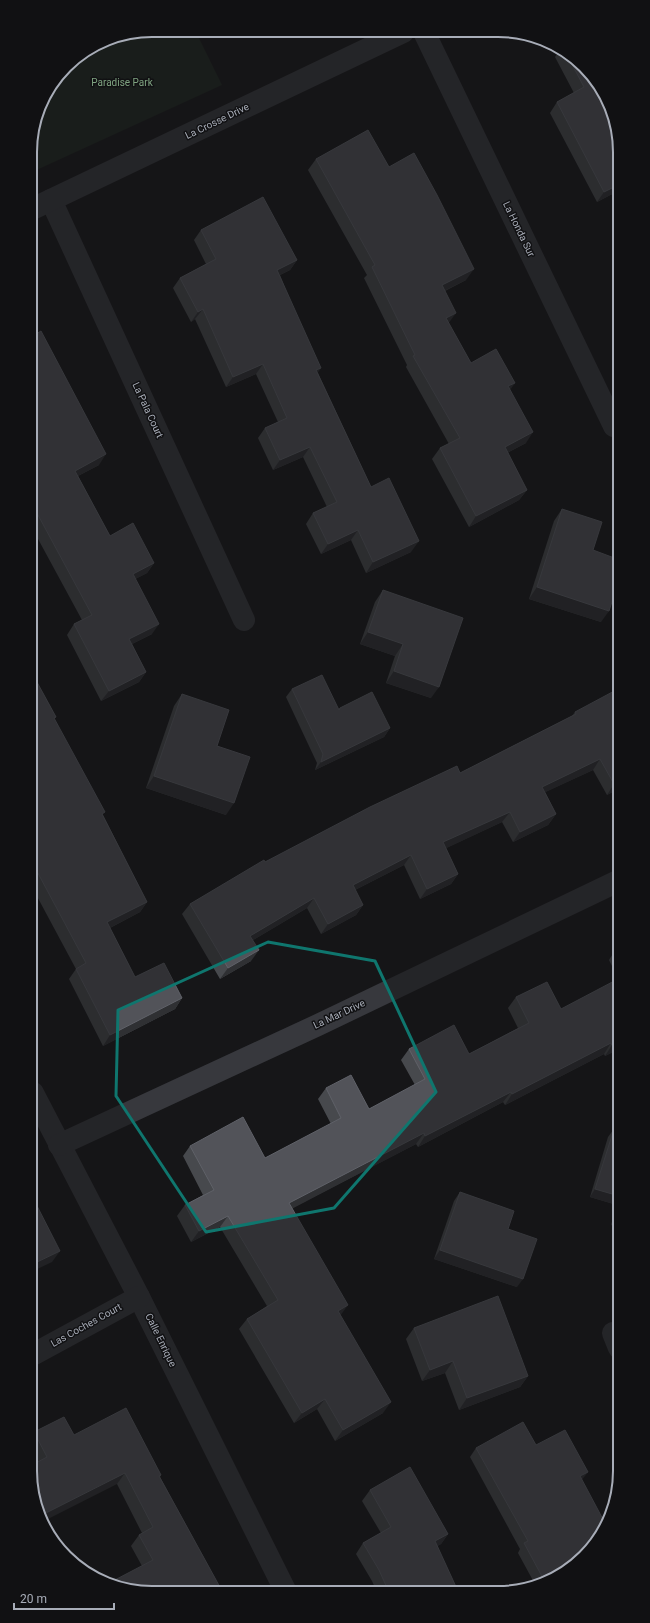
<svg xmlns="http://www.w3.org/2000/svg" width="650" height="1623" font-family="Roboto,sans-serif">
  <rect width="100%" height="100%" fill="#161618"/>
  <path fill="#1e261f" d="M152,30H195L222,85L30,173V144L43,98L71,60L106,39Z"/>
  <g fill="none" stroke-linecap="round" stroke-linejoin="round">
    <g stroke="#37383d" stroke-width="22">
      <path d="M424,32L614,426"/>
      <path d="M51,200L244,620"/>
      <path d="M33,1093L139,1297L285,1590"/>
      <path d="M59,1145L318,1025L618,881"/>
      <path d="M613,1333L619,1348"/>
      <path d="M34,1354L139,1297"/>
    </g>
    <path stroke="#37383d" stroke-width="22" d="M30,210L403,32"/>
  </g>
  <g fill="#47494d">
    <path d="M561,49L584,66L616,121V192L597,202L550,113L557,102L574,93L555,57Z"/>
    <path d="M316,159L389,167L466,280L445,291L449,324L471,363L510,390L526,443L507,453L527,490L519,500L469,527L432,459L440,448L449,444L406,367L407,365L364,278L367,275L308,170Z"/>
    <path d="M201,230L297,260L290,270L280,275L318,373L371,487L411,552L366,573L351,540L321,554L306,524L313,513L327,507L303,457L273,470L258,438L265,428L278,422L256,374L226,387L195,319L191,322L173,288L180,278L206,264L194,240Z"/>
    <path d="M31,337L99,465L78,476L110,536L154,563L147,573L135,579L152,634L132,644L146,672L139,682L101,701L67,635L74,624L82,620L31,526Z"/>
    <path d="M562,509L593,550L601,622L529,599L554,521Z"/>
    <path d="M383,590L431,698L386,683L395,656L360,644L375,602Z"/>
    <path d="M32,673L56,717L54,719L103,815L147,902L140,912L110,928L135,977L182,998L175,1009L103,1046L69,979L76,969L32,887Z"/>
    <path d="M292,689L339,710L340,708L390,728L384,737L315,770L317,763L286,697Z"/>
    <path d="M182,694L217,746L226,815L146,788L174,706Z"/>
    <path d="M575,712L618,789L607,795L593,770L545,792L556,814L548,825L513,842L502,822L446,848L458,874L451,884L420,899L404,865L355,890L363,905L356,915L321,934L307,908L253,940L251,961L220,979L182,914L190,904L265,862L460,773L572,716Z"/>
    <path d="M618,948V978L609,960L616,949Z"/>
    <path d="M516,997L561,1009L619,1049L605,1056L604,1054L505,1105L503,1102L418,1147L416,1144L292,1208L383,1413L335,1441L317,1409L294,1423L239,1329L247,1319L267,1306L220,1227L191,1242L177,1216L185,1205L203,1195L183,1156L190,1146L265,1158L331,1124L318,1099L326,1088L369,1109L415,1085L401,1060L409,1049L469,1054L518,1028L508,1008Z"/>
    <path d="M614,1129L619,1131V1227L611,1225L617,1205L590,1197L608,1137Z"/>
    <path d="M460,1192L517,1287L434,1259L454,1201Z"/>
    <path d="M414,1328L528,1376L520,1387L459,1410L445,1373L422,1381L406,1339Z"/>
    <path d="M34,1432L74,1435L161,1475L160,1477L221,1589L142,1566L131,1546L139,1535L142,1533L117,1484L36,1463L34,1459Z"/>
    <path d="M536,1445L582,1480L566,1573L536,1586L518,1553L520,1549L470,1457L476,1448Z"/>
    <path d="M370,1490L448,1534L441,1544L437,1546L457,1589L376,1590L372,1581L356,1554L363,1543L381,1533L362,1501Z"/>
  </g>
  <g fill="#2f3033">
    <path d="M616,186V192L597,202L604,192Z"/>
    <path d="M297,260L290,270L270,280L277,270Z"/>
    <path d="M474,269L466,280L434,296L442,285Z"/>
    <path d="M203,309L195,319L191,322L198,312Z"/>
    <path d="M456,313L448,324L446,318Z"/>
    <path d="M263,364L256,374L226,387L233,377Z"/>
    <path d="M321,368L314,378L316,370Z"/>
    <path d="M515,383L507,394L508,386Z"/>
    <path d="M533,432L526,443L497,458L505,447Z"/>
    <path d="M310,447L303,457L273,470L280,460Z"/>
    <path d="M106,454L99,465L68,481L75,471Z"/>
    <path d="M527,490L519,500L469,527L476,516Z"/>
    <path d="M358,530L351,540L321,554L328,544Z"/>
    <path d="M419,541L411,552L366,573L373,562Z"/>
    <path d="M154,563L147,573L126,584L133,574Z"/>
    <path d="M537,587L609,611L601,622L529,599Z"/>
    <path d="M159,624L152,634L122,649L129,639Z"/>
    <path d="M368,632L403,644L395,656L360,644Z"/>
    <path d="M394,671L439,687L431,698L386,683Z"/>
    <path d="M146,672L139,682L101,701L109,691Z"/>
    <path d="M390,728L384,737L315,770L321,762Z"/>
    <path d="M600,759L593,770L535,797L542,787Z"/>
    <path d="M154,776L234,803L226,815L146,788Z"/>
    <path d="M618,783V789L607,795L614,784Z"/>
    <path d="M510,812L502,822L436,853L443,842Z"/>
    <path d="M556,814L548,825L513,842L520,832Z"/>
    <path d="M411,855L404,865L345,895L353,885Z"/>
    <path d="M458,874L451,884L420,899L427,889Z"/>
    <path d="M314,898L307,908L243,946L250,936Z"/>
    <path d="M147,902L140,912L100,933L107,922Z"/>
    <path d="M363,905L356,915L321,934L328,924Z"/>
    <path d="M259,950L251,961L220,979L228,968Z"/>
    <path d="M182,998L175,1009L103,1046L110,1035Z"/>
    <path d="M619,1042V1049L605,1056L612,1045Z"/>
    <path d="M611,1043L604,1054L505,1105L512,1094Z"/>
    <path d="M511,1092L503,1102L418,1147L425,1136Z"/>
    <path d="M424,1133L416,1144L282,1214L289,1203Z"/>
    <path d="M595,1189L619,1196V1202L617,1205L590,1197Z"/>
    <path d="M228,1216L220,1227L191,1242L199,1231Z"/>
    <path d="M617,1216L619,1217V1227L611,1225Z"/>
    <path d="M440,1250L523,1279L517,1287L434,1259Z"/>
    <path d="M60,1251L52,1262L33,1271V1264Z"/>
    <path d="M348,1305L340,1316L338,1311Z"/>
    <path d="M453,1361L445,1373L422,1381L430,1370Z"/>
    <path d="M528,1376L520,1387L459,1410L467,1398Z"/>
    <path d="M325,1399L317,1409L294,1423L302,1413Z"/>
    <path d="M391,1402L383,1413L335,1441L343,1430Z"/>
    <path d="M588,1472L581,1481L580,1476Z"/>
    <path d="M125,1473L117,1484L42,1522L40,1516Z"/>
    <path d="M448,1534L441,1544L427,1552L435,1541Z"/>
    <path d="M591,1550L590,1551L580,1560L585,1553Z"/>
  </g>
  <g fill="#525359" stroke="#5f6168">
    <path d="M566,53L584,66L616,121V186L604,192L557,102L584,87Z"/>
    <path d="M368,130L389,167L414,153L437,195L474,269L442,285L456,313L446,318L471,363L496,349L515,383L508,386L533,432L505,447L527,490L476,516L440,448L460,438L413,356L415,355L372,267L375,265L316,159Z"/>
    <path d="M263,197L297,260L277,270L321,368L316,370L371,487L389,478L419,541L373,562L358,530L328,544L313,513L337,502L310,447L280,460L265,428L287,418L263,364L233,377L203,309L198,312L180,278L216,259L201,230Z"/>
    <path d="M41,331L106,454L75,471L110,536L133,523L154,563L133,574L159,624L129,639L146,672L109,691L74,624L92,615L31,502V337Z"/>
    <path d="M562,509L602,522L593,550L617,559V586L609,611L537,587Z"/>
    <path d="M383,590L463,618L439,687L394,671L403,644L368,632Z"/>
    <path d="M32,673L56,717L54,718L105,812L102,814L147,902L107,922L135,977L164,963L182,998L110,1035L76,969L86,963L32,862V814L35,812L32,807Z"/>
    <path d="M322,675L339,710L340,708L372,692L390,728L321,762L323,754L292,689Z"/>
    <path d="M618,689V783L614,784L600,759L542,787L556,814L520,832L510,812L443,842L458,874L427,889L411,855L353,885L363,905L328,924L314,898L250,936L259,950L228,968L190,904L264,860L265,862L370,807L457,766L460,773L576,714L575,712Z"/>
    <path d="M182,694L229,710L217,746L250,757L234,803L154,776Z"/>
    <path d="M618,948V953L616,949Z"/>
    <path d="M618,979L619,1042L612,1045L611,1043L512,1094L511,1092L425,1136L424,1133L289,1203L348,1305L338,1311L391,1402L343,1430L325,1399L302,1413L247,1319L278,1300L228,1216L199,1231L185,1205L214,1190L190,1146L243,1117L265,1158L341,1118L326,1088L351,1075L369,1109L425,1079L409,1049L454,1025L469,1054L529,1023L516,997L547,982L561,1009Z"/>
    <path d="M614,1129L619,1131V1196L595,1189Z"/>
    <path d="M460,1192L514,1211L508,1229L537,1239L523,1279L440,1250Z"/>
    <path d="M33,1198L60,1251L33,1264Z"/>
    <path d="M619,1208V1217L617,1216Z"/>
    <path d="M498,1296L528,1376L467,1398L453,1361L430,1370L414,1328Z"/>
    <path d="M126,1408L161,1475L159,1476L221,1589L218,1590L129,1591L111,1582L153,1560L139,1535L153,1527L125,1473L40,1516L34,1502V1464L47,1457L34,1432L64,1417L74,1435Z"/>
    <path d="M523,1422L536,1445L565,1430L588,1472L580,1476L606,1525L591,1550L585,1553L586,1555L566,1573L545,1582L524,1543L528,1541L476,1448Z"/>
    <path d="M410,1467L448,1534L435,1541L457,1589L388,1590L379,1570L363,1543L391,1527L370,1490Z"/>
    <path d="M85,1565L88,1571L80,1567Z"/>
  </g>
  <path d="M0 0H650V1623H0ZM268,942L375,961L436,1092L334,1208L206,1232L116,1096L118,1010Z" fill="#161618" fill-opacity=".55" fill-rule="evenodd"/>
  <path fill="none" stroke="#0f766e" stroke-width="3" stroke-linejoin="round" d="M268,942L375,961L436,1092L334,1208L206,1232L116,1096L118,1010Z"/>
  <g text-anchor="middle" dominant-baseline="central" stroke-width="3" stroke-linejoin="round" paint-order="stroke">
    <g font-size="10" fill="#7fa381" stroke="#111113">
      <text x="122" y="82">Paradise Park</text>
    </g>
    <g font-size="10" fill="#a8adb8" stroke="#111113">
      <text transform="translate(217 121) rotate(-26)">La Crosse Drive</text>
      <text transform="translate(519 229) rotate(64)">La Honda Sur</text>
      <text transform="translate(148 410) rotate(65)">La Pala Court</text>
      <text transform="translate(339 1014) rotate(-25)">La Mar Drive</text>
      <text transform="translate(86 1325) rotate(-29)">Las Coches Court</text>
      <text transform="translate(161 1340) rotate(64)">Calle Enrique</text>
    </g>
  </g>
  <path d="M0 0H650V1623H0ZM152 37H498A115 115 0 0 1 613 152V1471A115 115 0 0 1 498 1586H152A115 115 0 0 1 37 1471V152A115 115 0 0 1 152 37Z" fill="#111113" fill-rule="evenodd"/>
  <path fill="none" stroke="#a8adb8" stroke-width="2" d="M152 37H498A115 115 0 0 1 613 152V1471A115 115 0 0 1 498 1586H152A115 115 0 0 1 37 1471V152A115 115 0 0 1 152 37Z"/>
  <path d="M14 1603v6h100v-6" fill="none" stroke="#a8adb8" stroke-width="2"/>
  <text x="20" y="1603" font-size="12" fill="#a8adb8" stroke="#111113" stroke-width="3" paint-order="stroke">20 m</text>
</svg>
